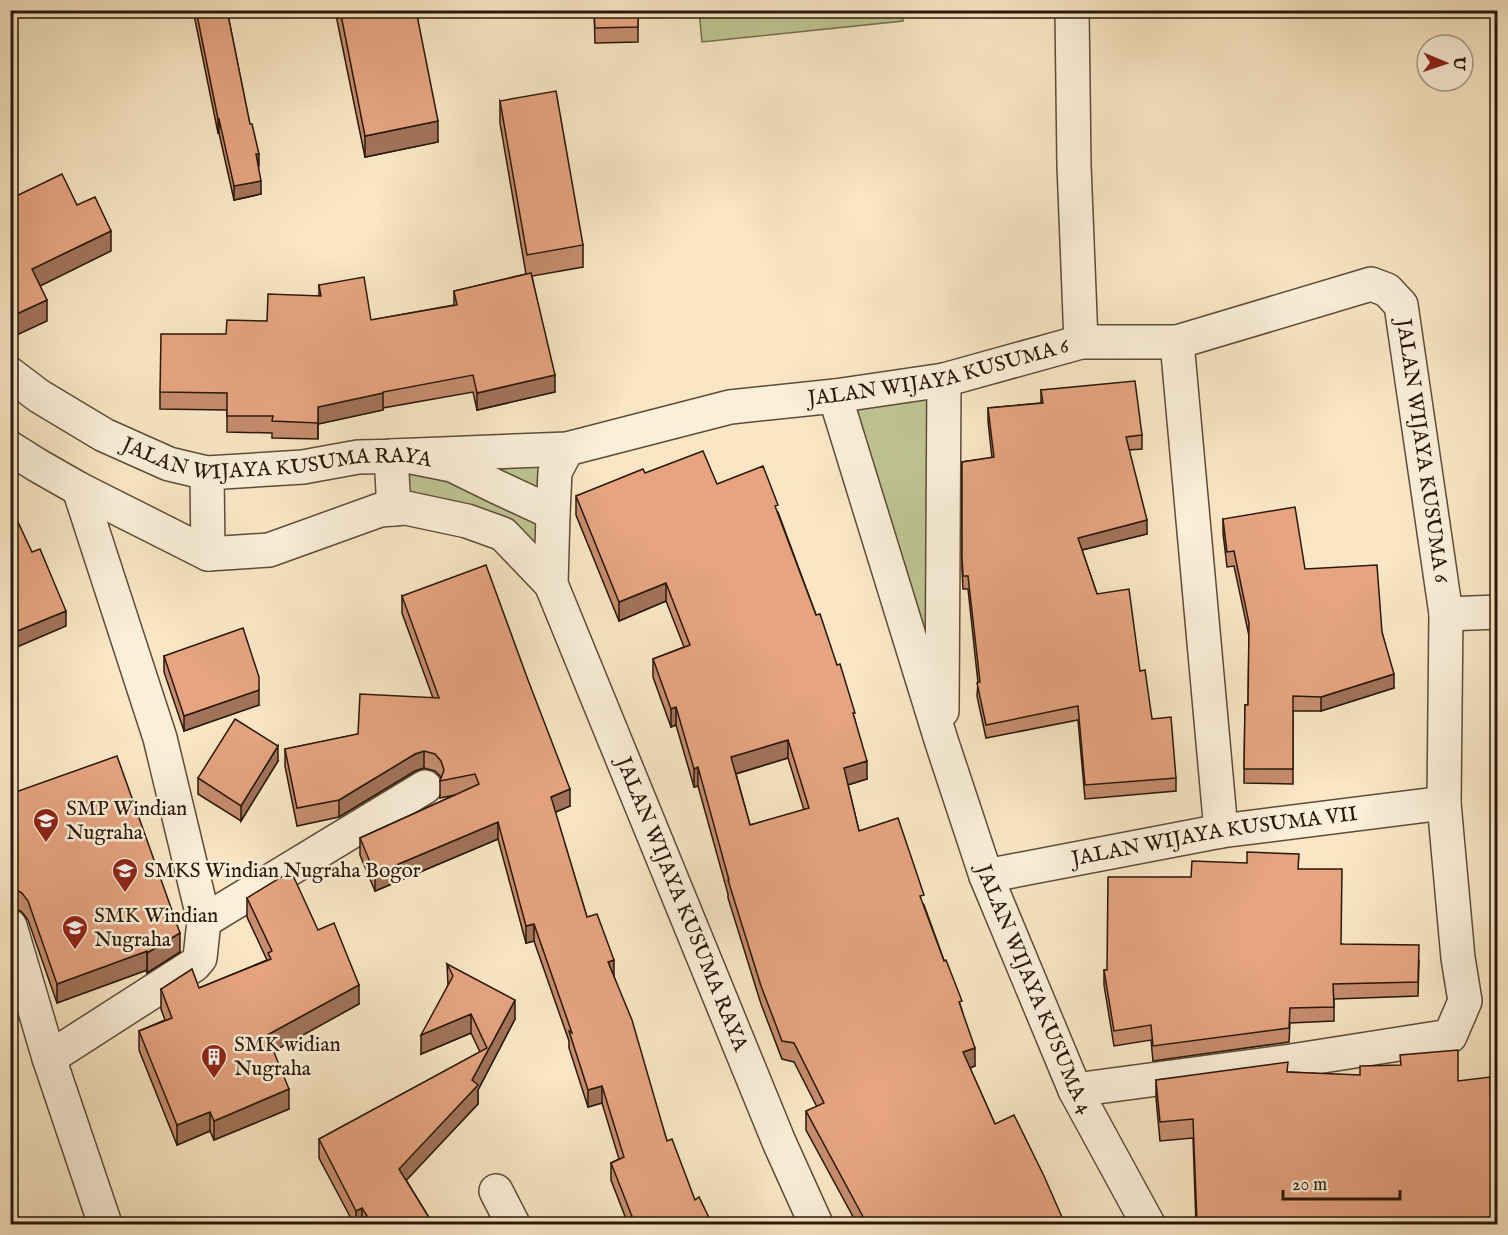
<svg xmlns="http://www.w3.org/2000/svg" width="1508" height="1235" font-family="'IM FELL English',serif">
  <rect width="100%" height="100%" fill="#f8e6c4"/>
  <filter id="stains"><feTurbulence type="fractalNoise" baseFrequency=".00333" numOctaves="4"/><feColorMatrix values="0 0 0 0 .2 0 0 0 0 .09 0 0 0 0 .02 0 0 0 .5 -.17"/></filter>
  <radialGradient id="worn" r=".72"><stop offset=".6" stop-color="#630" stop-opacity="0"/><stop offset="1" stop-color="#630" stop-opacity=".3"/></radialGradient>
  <g fill="#bec493" stroke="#746e4e" stroke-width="1.5">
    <path d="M699,11H902L903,21L702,42Z"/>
    <path d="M944,380L942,743L835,396Z"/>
    <path d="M567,449L551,584L503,534L406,508L391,456Z"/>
  </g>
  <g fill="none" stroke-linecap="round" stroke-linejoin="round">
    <defs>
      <g id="minor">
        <path d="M1072,10L1074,165L1081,342"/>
        <path d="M1177,342L1221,831"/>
        <path id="s1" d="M10,374L39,396L104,435L169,464L207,473L303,467L358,457L407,456L452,465L497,487L553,513"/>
        <path id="s2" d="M835,396L942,743L986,876L1075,1090L1148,1224"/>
        <path d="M10,448L37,465L79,489L208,554L269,550L380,510L406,508L467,521L503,534L551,584"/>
        <path id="s3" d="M567,449L555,472L553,513L551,584L779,1142L816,1224"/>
        <path d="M207,473L208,554"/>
        <path id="s4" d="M394,509L391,456L567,449L730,407L835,396L944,380L1081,342H1177L1371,284L1387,290L1401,305L1446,614L1444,803L1458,958L1465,1001L1450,1036L1291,1061L1075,1090"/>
        <path d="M1446,614L1498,612"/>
        <path d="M942,711L944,380"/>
        <path id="s5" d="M986,876L1221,831L1444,803"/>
        <path d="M204,921L425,787"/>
        <path d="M10,926L49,1058L105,1224"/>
        <path d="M49,1058L194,965L200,958L204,921L160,738L79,489"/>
        <path d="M496,1191L513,1224"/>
      </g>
    </defs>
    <use href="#minor" stroke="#5e4c38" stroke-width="36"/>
    <use href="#minor" stroke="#faefd9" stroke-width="33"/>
  </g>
  <g fill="#c68d6f" stroke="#2a1809" stroke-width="1.5" fill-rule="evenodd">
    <path d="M193,10H227L258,167L261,194L234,200L219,133H218Z"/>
    <path d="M329,10H416L438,142L365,157L336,15L329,16Z"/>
    <path d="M594,10H638V42L595,43Z"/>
    <path d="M500,101L583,245V267L532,276L555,392L477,410L473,392L383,408V410L318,424V439L272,438V433L227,432V410L160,409V392L226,334L267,321L319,296V285L371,320L454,305V291L526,274L500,123Z"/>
    <path d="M1041,390L1142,435V449L1129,450L1147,534L1082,550L1097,594L1140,671L1152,719L1176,778V791L1085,799L1078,720L986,738L977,696L978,683L968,589H963L962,569V462L992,458L988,421V408L1041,403Z"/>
    <path d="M645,473L717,484L778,512L855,720L867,779L848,785L859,831L924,905L962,1010L975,1066L970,1068L995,1124L1065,1224H857L806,1130V1111L817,1107L794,1062L782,1059L761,1004L728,898V894L698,786L694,787L676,725L671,727L653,677V659L684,647L666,601L619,621L576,515V496ZM788,758L804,810L750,825L736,774Z"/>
    <path d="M1223,519L1305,569L1382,632L1394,688L1321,711H1293V784L1244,783L1245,705H1248L1249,636L1234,566L1227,567L1223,533Z"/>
    <path d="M402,596L570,806L555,812L587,917L614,976L667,1141L695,1200L712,1224H628L611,1180V1163L619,1159L602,1103L588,1107L569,1048V1041L534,941L526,943L498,839L375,891L360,855V838L455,795L440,798V781L441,777L435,771L424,768L415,771L339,817L297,826L285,766V749L358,734L433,698L402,613Z"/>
    <path d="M164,656L259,705L184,731L164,672Z"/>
    <path d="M278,761L241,821L198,794V778Z"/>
    <path d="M10,794L180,952L147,973V970L57,1003L28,920L22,912L15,908H10Z"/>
    <path d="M1492,854H1497V906H1491Z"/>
    <path d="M1299,869L1341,944L1419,960L1418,996L1334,999V1021L1290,1023L1289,1042L1153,1061L1151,1040L1114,1046L1104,985V970H1107L1191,877Z"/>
    <path d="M247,898L318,930L359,1004L273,1051L289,1109L214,1140L210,1131L177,1145L139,1050V1031L165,1020L161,1009V989L199,988L267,960L247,917Z"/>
    <path d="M447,964L515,1019L478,1090V1104L406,1180L433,1224H354L319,1158V1139L480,1052L471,1033L421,1054L448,985Z"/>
    <path d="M1288,1072L1458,1081L1491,1161L1497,1160V1224H1196L1193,1138L1160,1141L1156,1098V1080Z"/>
  </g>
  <g fill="#a1735a" stroke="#2a1809" stroke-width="1.5">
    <rect x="218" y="119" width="1" height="14"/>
    <path d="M438,121V142L365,157V136Z"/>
    <path d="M256,154H259V167Z"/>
    <path d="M261,181V194L234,200V186Z"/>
    <path d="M111,231V251L32,290V269Z"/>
    <path d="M47,300V321L10,338V317Z"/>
    <path d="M555,375V392L477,410V393Z"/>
    <path d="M383,393V410L318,424V439V407Z"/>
    <path d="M1147,520V534L1078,551V538Z"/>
    <path d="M666,583V601L619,621V602Z"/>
    <path d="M66,611V626L10,650V634Z"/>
    <path d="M1394,674V688L1321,711V697Z"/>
    <path d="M259,690V705L184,731V716Z"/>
    <path d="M676,707V725L671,727V709Z"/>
    <path d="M788,740V758L731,775V757Z"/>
    <path d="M278,746V761L241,821V806Z"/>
    <path d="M424,751V768L415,771L339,817V800L415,754Z"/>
    <path d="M867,761V779L844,786V768Z"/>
    <path d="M698,767V786L694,787V769Z"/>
    <path d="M570,789V806L551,814V797Z"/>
    <path d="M498,822V839L375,891V874Z"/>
    <path d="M534,924V941L526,943V926Z"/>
    <path d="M180,933V952L147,973V953Z"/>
    <path d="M147,951V970L57,1003V984Z"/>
    <path d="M614,960V977L608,962Z"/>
    <path d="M359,985V1004L267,1055V1035Z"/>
    <path d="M515,1000V1019L478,1090V1104L399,1188V1169L472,1080Z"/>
    <path d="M471,1014V1033L421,1054V1035Z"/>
    <path d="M975,1048V1066L963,1070V1052Z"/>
    <path d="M602,1086V1103L588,1107V1090Z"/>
    <path d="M289,1089V1109L214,1140V1121Z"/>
    <path d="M210,1112V1131L177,1145V1125Z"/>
    <path d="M362,1208V1224H356V1211Z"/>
  </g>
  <g fill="#e6a481" stroke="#2a1809" stroke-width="1.5" fill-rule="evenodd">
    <path d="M196,10H227L250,124H252L259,154H256L261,181L234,186L219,119H218Z"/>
    <path d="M340,10H416L438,121L365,136Z"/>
    <path d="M594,10H638V27L595,28Z"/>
    <path d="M556,91L583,245L527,255L500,101Z"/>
    <path d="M62,174L77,205L95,197L111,231L32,269L47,300L10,317V199Z"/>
    <path d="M531,273L555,375L477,393L473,375L383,392V393L318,407V423L272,421L273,416H227V393L160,392L161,334H226L227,320L267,321L268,294L321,296L319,285L364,277L371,320L457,305L454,291Z"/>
    <path d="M1135,381L1142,435L1126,437L1147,520L1078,538L1097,594L1129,589L1140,671L1145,670L1152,719L1171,717L1176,778L1085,785L1078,706L986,725L977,683L980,682L968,576H963L962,556V462L994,457L988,408L1043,403L1041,390Z"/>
    <path d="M703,451L717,484L763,466L778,505L775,506L816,615L820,614L837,665L840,664L855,713H853L867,761L844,768L859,831L898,818L924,895L920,896L944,961L946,960L962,1001L959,1002L975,1048L963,1052L995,1124L1014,1115L1044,1176L1065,1224H867L806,1111L824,1103L794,1043L782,1041L761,986L728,880H729L698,767L694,769L676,707L671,709L653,659L690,645L666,583L619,602L576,496L643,469L645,473ZM788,740L809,808L750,825L731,757Z"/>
    <path d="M10,505L32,552L40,549L66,611L10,634Z"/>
    <path d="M1295,507L1305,569L1377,565L1382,632L1394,674L1321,697L1293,696V769H1244L1245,705H1248L1249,623L1234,551L1227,552L1223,519Z"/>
    <path d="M486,565L528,680L570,789L551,797L587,917L597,914L614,960L608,962L632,1020L667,1141L672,1139L695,1200L699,1197L712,1224H635L611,1163L624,1157L602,1086L588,1090L569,1031L572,1033L534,924L526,926L498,822L375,874L360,838L479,784L475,774L440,781L444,770L441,761L435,754L424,751L415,754L339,800L297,808L285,749L358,734L360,694L439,698L402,596Z"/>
    <path d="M243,628L259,677V690L184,716L164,656Z"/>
    <path d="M235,719L278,746L241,806L198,778Z"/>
    <path d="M117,756L180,933L147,953V951L57,984L28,901L22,893L15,889H10V794Z"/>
    <path d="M1247,852L1299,854L1298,869H1342L1341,944L1419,945L1418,982L1333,984L1334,1007L1290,1008L1289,1028L1153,1046L1151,1025L1114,1031L1104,970H1107L1108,877H1191L1192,861L1247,863Z"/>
    <path d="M1492,854H1497V893H1491Z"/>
    <path d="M291,871L318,930L334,923L359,985L267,1035L289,1089L214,1121L210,1112L177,1125L139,1031L172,1018L161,989L192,969L199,988L271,959L268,953L272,951L247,898Z"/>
    <path d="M447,964L515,1000L472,1080L478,1085L399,1169L433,1224H372L362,1208L356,1211L319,1139L487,1048L471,1014L421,1035L453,976Z"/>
    <path d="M1458,1050V1081L1490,1077L1491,1161L1497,1160V1216L1436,1224H1378V1223L1276,1224V1220L1197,1223L1193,1119L1160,1122L1156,1080L1288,1062L1287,1072L1360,1075V1066L1401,1065L1400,1055Z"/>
    <path d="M10,1205L24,1224H10Z"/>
  </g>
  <defs>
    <symbol id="school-pin" viewBox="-11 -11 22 30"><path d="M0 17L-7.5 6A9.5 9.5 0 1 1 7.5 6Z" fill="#8f2418" stroke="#faefd9"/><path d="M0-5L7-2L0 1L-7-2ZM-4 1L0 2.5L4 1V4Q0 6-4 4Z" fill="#fff"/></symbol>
    <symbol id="building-pin" viewBox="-11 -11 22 30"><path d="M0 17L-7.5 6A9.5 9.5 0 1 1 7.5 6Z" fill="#8f2418" stroke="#faefd9"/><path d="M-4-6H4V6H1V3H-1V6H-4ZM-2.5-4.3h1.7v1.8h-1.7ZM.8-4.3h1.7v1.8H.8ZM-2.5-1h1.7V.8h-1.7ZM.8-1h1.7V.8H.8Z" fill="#fff"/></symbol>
  </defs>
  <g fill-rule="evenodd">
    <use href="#school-pin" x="31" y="806" width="30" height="40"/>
    <use href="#school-pin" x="110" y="856" width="30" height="40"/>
    <use href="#school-pin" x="60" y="913" width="30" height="40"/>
    <use href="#building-pin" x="199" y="1042" width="30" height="40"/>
  </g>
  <g text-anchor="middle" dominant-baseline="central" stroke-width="5" stroke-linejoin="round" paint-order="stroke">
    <g font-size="21" fill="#2a1809" stroke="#faefd9">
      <text stroke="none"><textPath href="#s4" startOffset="609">JALAN WIJAYA KUSUMA 6</textPath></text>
      <text stroke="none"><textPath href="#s1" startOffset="291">JALAN WIJAYA KUSUMA RAYA</textPath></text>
      <text stroke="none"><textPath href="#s4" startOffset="1239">JALAN WIJAYA KUSUMA 6</textPath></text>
      <text stroke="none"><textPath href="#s5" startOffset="232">JALAN WIJAYA KUSUMA VII</textPath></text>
      <text stroke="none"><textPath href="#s3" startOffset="484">JALAN WIJAYA KUSUMA RAYA</textPath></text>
      <text stroke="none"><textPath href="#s2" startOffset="626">JALAN WIJAYA KUSUMA 4</textPath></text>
    </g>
    <g font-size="21" fill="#2a1809" stroke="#faefd9" text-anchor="start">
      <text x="66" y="809">SMP Windian<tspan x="66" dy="24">Nugraha</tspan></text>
      <text x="144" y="871">SMKS Windian Nugraha Bogor</text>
      <text x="94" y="916">SMK Windian<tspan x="94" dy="24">Nugraha</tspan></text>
      <text x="234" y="1045">SMK widian<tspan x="234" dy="24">Nugraha</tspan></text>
    </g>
  </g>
  <rect width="1508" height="1235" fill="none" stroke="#f8e6c4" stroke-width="36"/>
  <rect x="12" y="12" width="1484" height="1211" fill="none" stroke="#2a1809" stroke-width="3"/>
  <rect x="18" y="18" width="1472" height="1199" fill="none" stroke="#2a1809" stroke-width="1.5"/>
  <g transform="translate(1445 63) rotate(92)"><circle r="28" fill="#faefd9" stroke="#a79986" stroke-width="1.5"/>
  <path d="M0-4.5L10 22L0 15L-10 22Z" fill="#8f2418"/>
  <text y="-9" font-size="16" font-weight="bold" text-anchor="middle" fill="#2a1809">U</text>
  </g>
  <path d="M1283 1190v9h117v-9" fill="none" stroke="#2a1809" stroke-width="3"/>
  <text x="1292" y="1190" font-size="18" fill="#2a1809" stroke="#faefd9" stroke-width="4.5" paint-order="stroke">20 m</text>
  <rect width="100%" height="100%" filter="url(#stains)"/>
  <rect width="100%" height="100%" fill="url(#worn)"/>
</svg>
